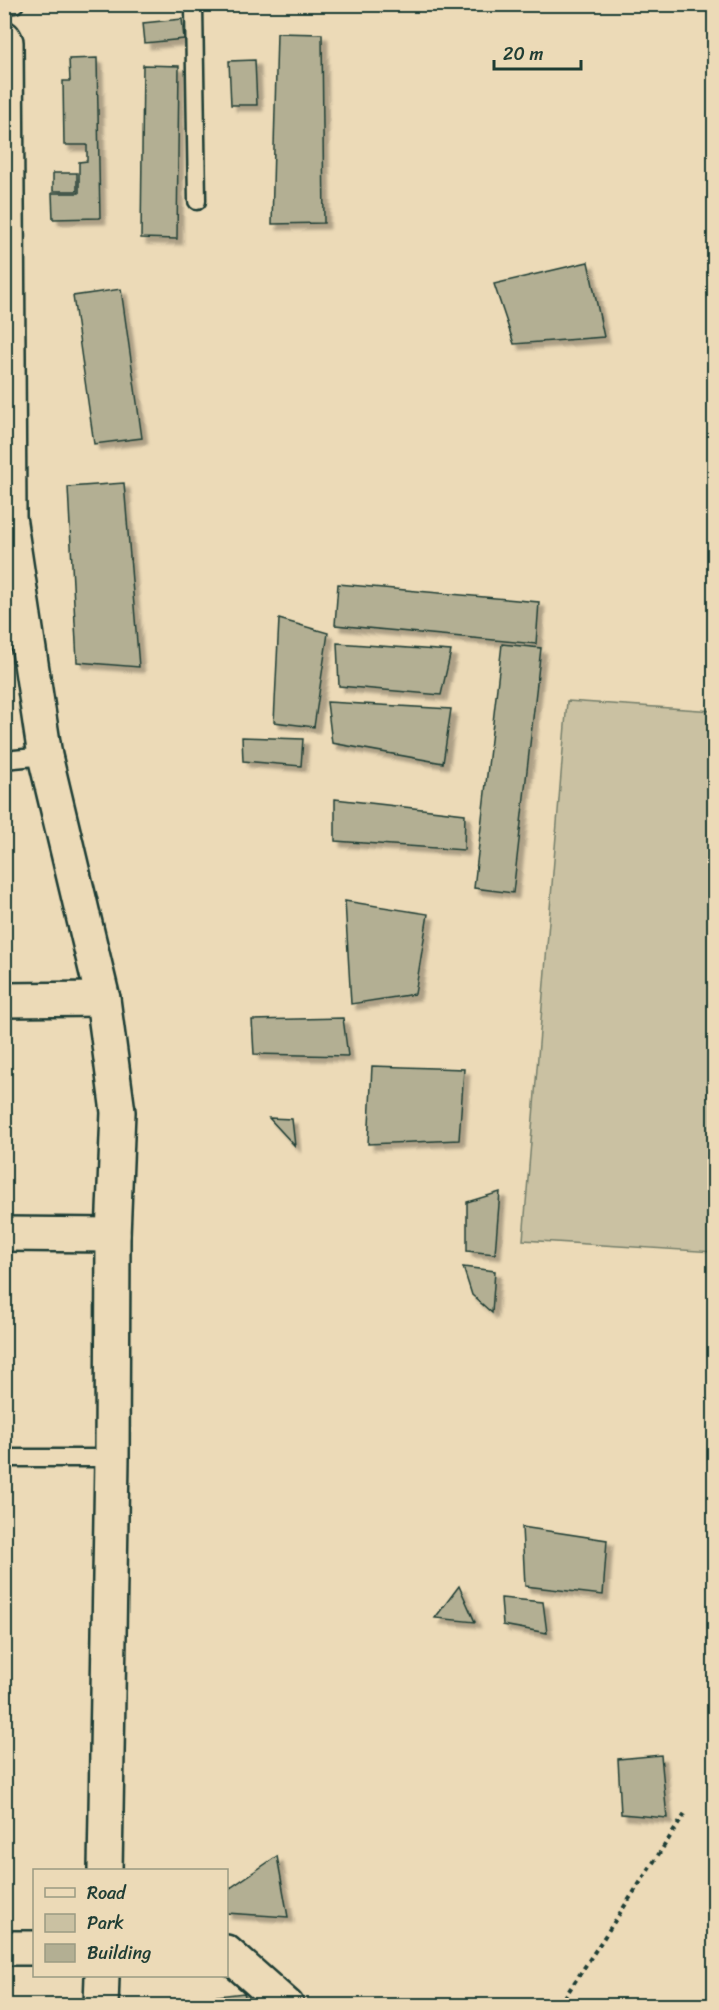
<svg xmlns="http://www.w3.org/2000/svg" width="719" height="2010" font-family="Sriracha,sans-serif">
  <defs>
    <filter id="shadow"><feDropShadow dx="5.5" dy="5.5" stdDeviation="1.5" flood-color="#0004"/></filter>
  </defs>
  <rect width="100%" height="100%" fill="#ecdab7"/>
  <filter id="ink" filterUnits="userSpaceOnUse"><feTurbulence type="fractalNoise" baseFrequency=".0167" numOctaves="2"/><feDisplacementMap in="SourceGraphic" scale="12" xChannelSelector="R" yChannelSelector="G"/><feConvolveMatrix kernelMatrix="1 2 1 2 8 2 1 2 1" color-interpolation-filters="sRGB"/></filter>
  <g filter="url(#ink)">
    <path fill="#cac1a2" stroke="#747f6b" stroke-width="1.5" d="M567,701L714,711V1252L523,1240Z"/>
    <g fill="#b3af93" stroke="#1f3d34" stroke-width="1.5" filter="url(#shadow)">
      <path d="M182,19L184,39L145,43L143,23Z"/>
      <path d="M277,33L322,34L324,223L272,224Z"/>
      <path d="M97,58L100,218L53,219L52,193H79V162L87,161V145H64L63,81H70L69,59Z"/>
      <path d="M255,60L257,105H231L229,61Z"/>
      <path d="M143,65L179,66L177,239L141,238Z"/>
      <rect x="53" y="173" width="24" height="18"/>
      <path d="M588,262L604,337L514,344L494,284Z"/>
      <path d="M121,289L142,438L94,444L73,296Z"/>
      <path d="M124,483L139,667L77,662L68,487Z"/>
      <path d="M338,584L539,602L536,644L335,625Z"/>
      <path d="M279,619L328,633L314,727L274,722Z"/>
      <path d="M337,643L451,651L441,695L339,686Z"/>
      <path d="M502,644L541,648L513,893L474,888Z"/>
      <path d="M327,702L451,709L443,763L332,743Z"/>
      <path d="M242,737L303,739L301,766L243,761Z"/>
      <path d="M335,799L465,814L464,850L335,841Z"/>
      <path d="M345,901L428,914L415,994L351,1004Z"/>
      <path d="M343,1018L348,1056L254,1054L252,1020Z"/>
      <path d="M372,1066L464,1069L459,1140L368,1144Z"/>
      <path d="M269,1118L292,1119L295,1146Z"/>
      <path d="M500,1192L495,1254L467,1251V1202Z"/>
      <path d="M463,1267L495,1271L492,1313L472,1295Z"/>
      <path d="M522,1527L607,1540L603,1595L525,1586Z"/>
      <path d="M459,1586L475,1622L435,1618Z"/>
      <path d="M501,1598L543,1602L547,1633L503,1625Z"/>
      <path d="M661,1755L667,1818L621,1814L618,1759Z"/>
      <path d="M277,1856L288,1917L226,1913V1891Z"/>
      <path d="M244,1993L248,2006H155V2003Z"/>
    </g>
    <g fill="none" stroke-linecap="round" stroke-linejoin="round">
      <defs>
        <g id="service">
          <path d="M192,4L194,7L197,201"/>
          <path d="M4,5L15,4"/>
          <path d="M4,760L45,756"/>
          <path d="M4,1458H112"/>
        </g>
        <g id="minor">
          <path d="M4,38L6,42L9,517L45,756L103,999L118,1112L113,1235L112,1458L105,1870"/>
          <path d="M4,1000L103,999"/>
          <path d="M4,1234L113,1235"/>
          <path d="M4,1948H34"/>
          <path d="M226,1952L287,2006"/>
          <path d="M101,2006L102,1976"/>
        </g>
      </defs>
      <use href="#service" stroke="#1f3d34" stroke-width="21"/>
      <use href="#minor" stroke="#1f3d34" stroke-width="38"/>
      <path stroke="#1f3d34" stroke-width="4" stroke-dasharray="4.5 4.5" stroke-linecap="butt" d="M559,2006L687,1811"/>
      <use href="#service" stroke="#ecdab7" stroke-width="16"/>
      <use href="#minor" stroke="#ecdab7" stroke-width="33"/>
    </g>
  </g>
  <rect width="719" height="2010" fill="none" stroke="#ecdab7" stroke-width="24"/>
  <rect x="12" y="12" width="695" height="1986" fill="none" stroke="#1f3d34" stroke-width="2" filter="url(#ink)"/>
  <rect x="33" y="1869" width="195" height="108" fill="#ecdab7" stroke="#9a9b83" stroke-width="1.5"/>
  <rect x="45" y="1888" width="30" height="9" fill="#ecdab7" stroke="#9a9b83" stroke-width="1.5"/>
  <text x="87" y="1899" font-size="18" fill="#1f3d34">Road</text>
  <rect x="45" y="1914" width="30" height="18" fill="#cac1a2" stroke="#9a9b83" stroke-width="1.5"/>
  <text x="87" y="1929" font-size="18" fill="#1f3d34">Park</text>
  <rect x="45" y="1944" width="30" height="18" fill="#b3af93" stroke="#9a9b83" stroke-width="1.5"/>
  <text x="87" y="1959" font-size="18" fill="#1f3d34">Building</text>
  <path d="M494 60v9h87v-9" fill="none" stroke="#1f3d34" stroke-width="3"/>
  <text x="503" y="60" font-size="18" fill="#1f3d34" stroke="#ecdab7" stroke-width="4.5" paint-order="stroke">20 m</text>
</svg>
